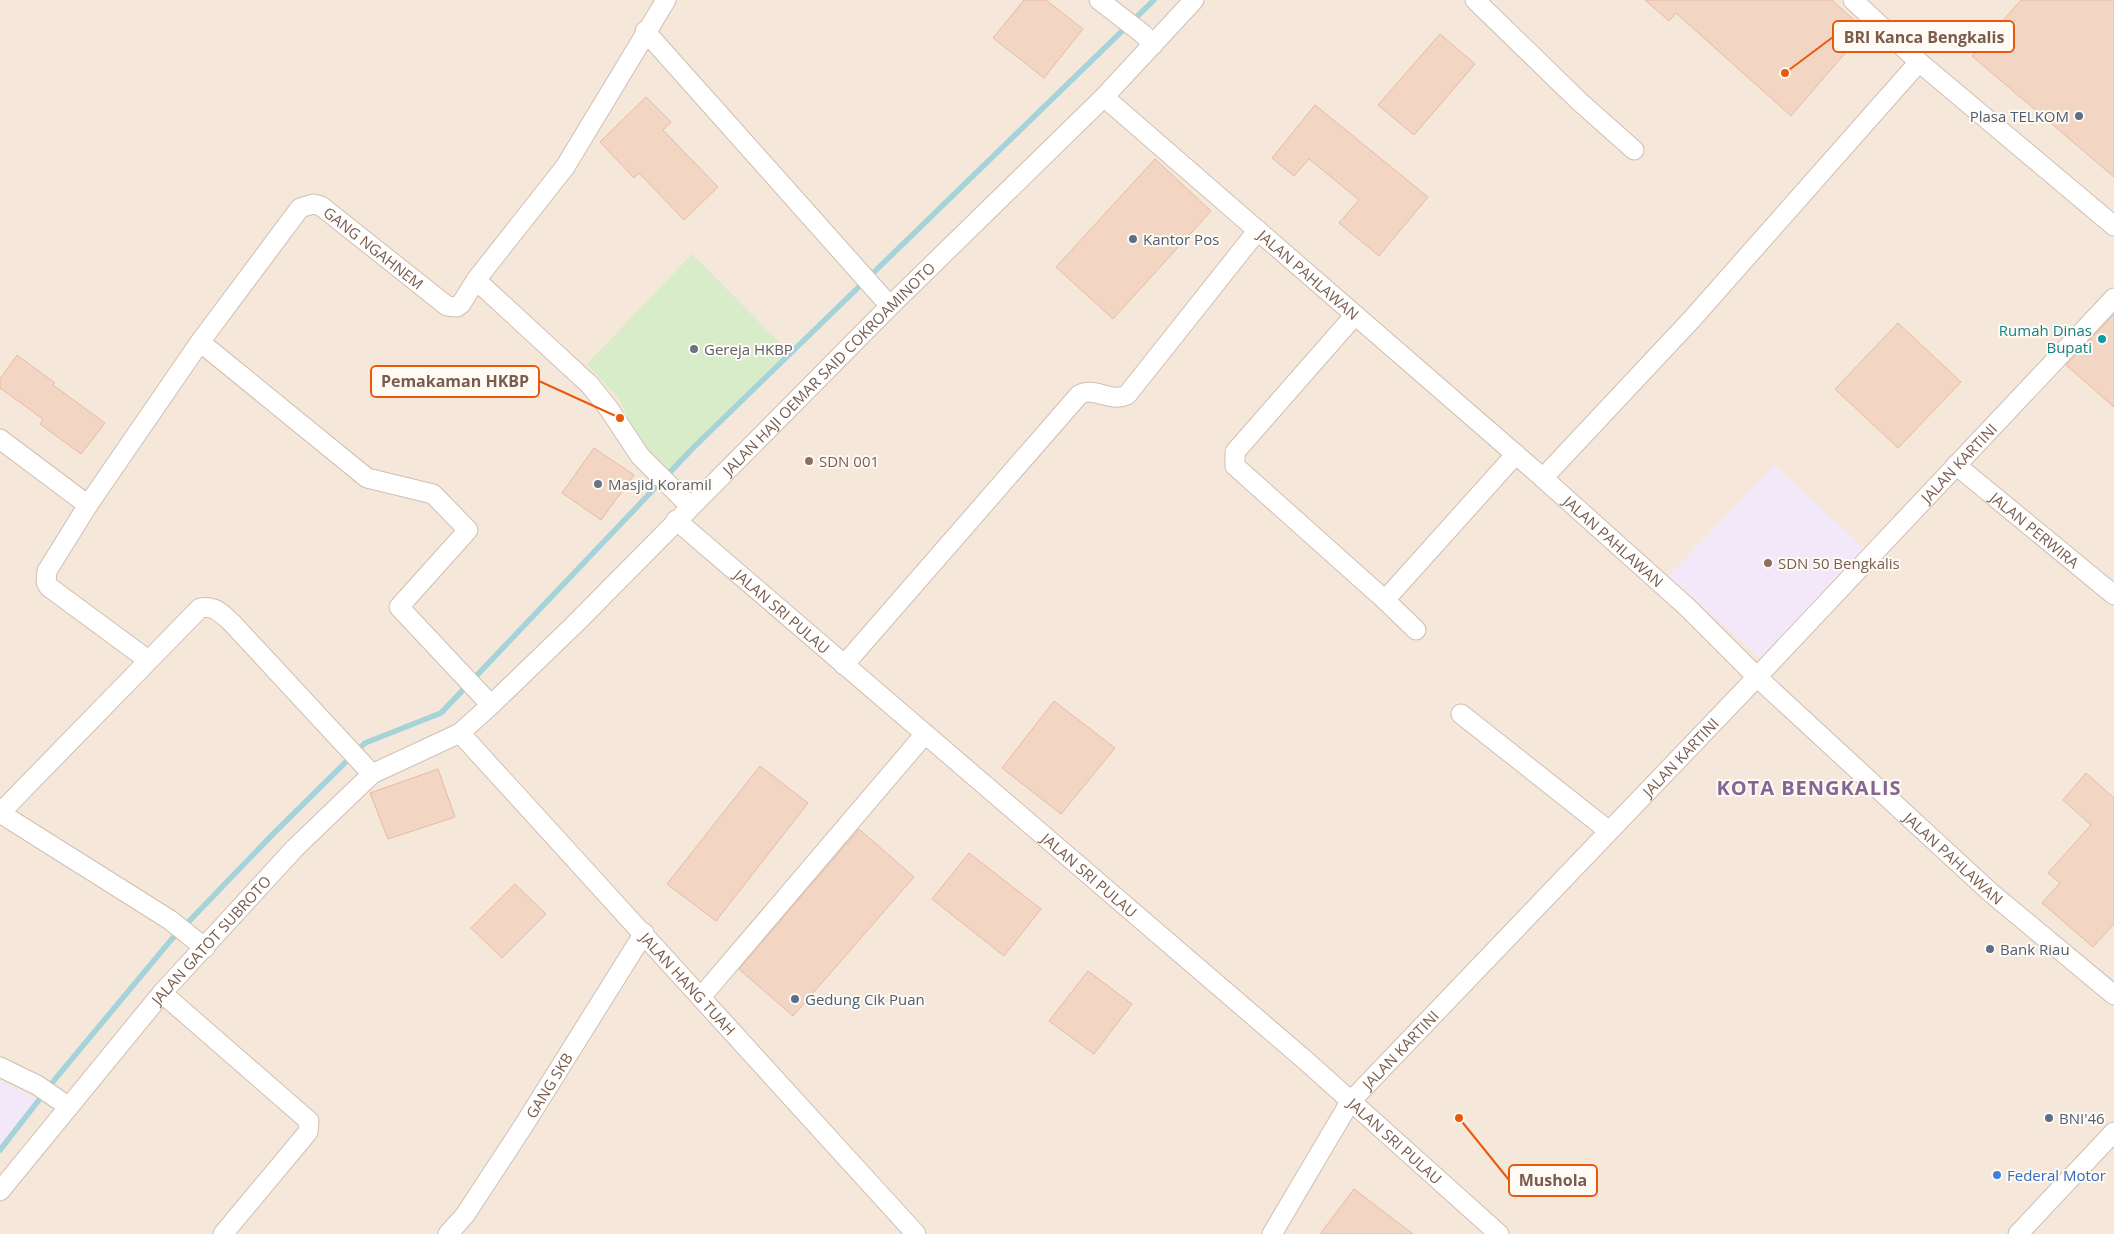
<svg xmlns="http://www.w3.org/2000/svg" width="2114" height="1234" font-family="'Open Sans',sans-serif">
  <rect width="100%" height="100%" fill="#fdf6ec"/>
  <rect fill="#f5e8da" x="0" y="0" width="2114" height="1234"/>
  <g fill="#f3e8fa">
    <path d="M1774,465L1867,551L1762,660L1669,576Z"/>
    <path d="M0,1080L37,1099L0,1147Z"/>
  </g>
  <path fill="#d8ecc9" d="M692,254L789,352L670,474L641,451L620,400L587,364Z"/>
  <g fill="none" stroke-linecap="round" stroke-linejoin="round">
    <path stroke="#a5d3da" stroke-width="5.5" d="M0,1150L56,1078L171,940L272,835L365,743L441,713L692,449L1154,0"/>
  </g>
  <g fill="#f3d5c3" stroke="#e6bba3">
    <path d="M1024,0H1046L1083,29L1044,78L993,38Z"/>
    <path d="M1645,0H1832L1865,30L1791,116L1676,13L1669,21Z"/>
    <path d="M2021,0H2114V177L1972,56Z"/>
    <path d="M1440,34L1475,64L1414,135L1378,105Z"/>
    <path d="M646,97L671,122L663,130L718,187L684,220L639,173L634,178L600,142Z"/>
    <path d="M1315,105L1428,197L1379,256L1339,223L1359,200L1309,159L1294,176L1272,158Z"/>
    <path d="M1155,159L1211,211L1113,319L1056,267Z"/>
    <path d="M2114,314V407L2066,365Z"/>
    <path d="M1898,323L1961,382L1898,448L1835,389Z"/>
    <path d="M17,355L55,383L53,385L105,423L81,454L40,424L43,419L0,388V379Z"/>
    <path d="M594,448L634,475L601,520L562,493Z"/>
    <path d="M1054,701L1115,748L1061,814L1002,768Z"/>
    <path d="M760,766L808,803L716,921L667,884Z"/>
    <path d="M438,769L455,817L388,839L370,793Z"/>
    <path d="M2086,773L2114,798V924L2093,947L2042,903L2060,883L2048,873L2091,825L2063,800Z"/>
    <path d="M859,829L914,877L793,1016L739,969Z"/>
    <path d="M969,853L1041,909L1004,956L932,899Z"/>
    <path d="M515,884L546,914L502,958L471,928Z"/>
    <path d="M1088,971L1132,1004L1094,1054L1049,1021Z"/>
    <path d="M1354,1189L1413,1234H1320Z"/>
  </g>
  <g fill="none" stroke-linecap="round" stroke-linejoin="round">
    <defs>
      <g id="minor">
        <path d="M1099,0L1143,34L1153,45"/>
        <path d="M1475,0L1580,102L1634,150"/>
        <path d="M1853,0L1919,62L2114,226"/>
        <path d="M645,31L890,306"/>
        <path id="s1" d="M1104,97L1543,478L1687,607L1757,677L1990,892L2114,995"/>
        <path d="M476,280L590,385L609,409L640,456L690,506"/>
        <path d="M1355,315L1235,452V466L1385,600L1516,454"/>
        <path d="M200,342L367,478L433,494L468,530L399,607L491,705"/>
        <path id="s2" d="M0,439L88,505L200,342L300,208L313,204L321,206L447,306L457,307L461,304L476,280L565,167L666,0"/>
        <path id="s3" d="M1956,465L2114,595"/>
        <path d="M1543,478L1692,319L1919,62"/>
        <path d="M88,505L47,571L46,582L49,587L148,660"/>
        <path id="s4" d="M676,520L1305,1060L1499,1234"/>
        <path d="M1385,600L1416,630"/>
        <path d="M844,665L1079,395C1094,386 1110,403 1127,395L1258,230"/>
        <path d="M1461,714L1609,831"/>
        <path id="s5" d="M460,733L916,1234"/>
        <path d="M0,813L200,608C215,605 222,614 232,623L372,774"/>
        <path d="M0,813L170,920L205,948"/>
        <path d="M162,993L309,1121L308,1132L223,1234"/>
        <path d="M701,997L925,734"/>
        <path d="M0,1067L37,1085L69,1107"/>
        <path id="s6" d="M0,1191L162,993L295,848L372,774L460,733L491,705L574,625L890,306L1104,97L1194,0"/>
        <path id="s7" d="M448,1234L465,1215L524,1125L644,933"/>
        <path id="s8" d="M1272,1234L1350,1102L1757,677L2114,298"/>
        <path d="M2018,1234L2114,1132"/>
      </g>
    </defs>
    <use href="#minor" stroke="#d1beb0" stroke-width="21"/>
    <use href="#minor" stroke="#fff" stroke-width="19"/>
  </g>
  <g fill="#5c6f8a" stroke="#fffaf3" stroke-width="2">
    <circle cx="2079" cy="116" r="5"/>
    <circle cx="1133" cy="239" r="5"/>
    <circle cx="1990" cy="949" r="5"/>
    <circle cx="795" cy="999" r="5"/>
    <circle cx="2049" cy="1118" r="5"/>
  </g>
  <circle fill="#0f9aa8" stroke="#fffaf3" stroke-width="2" cx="2102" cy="339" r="5"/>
  <g fill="#6b7280" stroke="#fffaf3" stroke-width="2">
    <circle cx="694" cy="349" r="5"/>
    <circle cx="598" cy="484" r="5"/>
  </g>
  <g fill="#8d6e63" stroke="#fffaf3" stroke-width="2">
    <circle cx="809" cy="461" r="5"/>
    <circle cx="1768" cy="563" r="5"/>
  </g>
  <circle fill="#3f7fe0" stroke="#fffaf3" stroke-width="2" cx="1997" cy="1175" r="5"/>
  <g text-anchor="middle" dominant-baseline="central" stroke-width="4" stroke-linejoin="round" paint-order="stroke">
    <g font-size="15" fill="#4e5e75" stroke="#fffaf3" text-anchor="start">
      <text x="2069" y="116" text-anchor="end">Plasa TELKOM</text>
      <text x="1143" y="239">Kantor Pos</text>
      <text x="2000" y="949">Bank Riau</text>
      <text x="805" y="999">Gedung Cik Puan</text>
      <text x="2059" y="1118">BNI'46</text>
    </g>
    <g font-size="15" fill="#7a5c4d" stroke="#fffaf3">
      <text stroke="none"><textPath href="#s2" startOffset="564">GANG NGAHNEM</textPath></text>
      <text stroke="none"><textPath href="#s1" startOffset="271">JALAN PAHLAWAN</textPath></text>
      <text stroke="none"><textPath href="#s6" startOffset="1175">JALAN HAJI OEMAR SAID COKROAMINOTO</textPath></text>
      <text stroke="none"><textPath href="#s8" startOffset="1036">JALAN KARTINI</textPath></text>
      <text stroke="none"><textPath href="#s3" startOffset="102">JALAN PERWIRA</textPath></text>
      <text stroke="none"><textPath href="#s1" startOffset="676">JALAN PAHLAWAN</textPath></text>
      <text stroke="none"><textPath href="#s4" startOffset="140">JALAN SRI PULAU</textPath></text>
      <text stroke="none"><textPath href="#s8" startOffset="631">JALAN KARTINI</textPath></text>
      <text stroke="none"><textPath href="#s1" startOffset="1141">JALAN PAHLAWAN</textPath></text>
      <text stroke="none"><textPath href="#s4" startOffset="545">JALAN SRI PULAU</textPath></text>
      <text stroke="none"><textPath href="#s6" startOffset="328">JALAN GATOT SUBROTO</textPath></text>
      <text stroke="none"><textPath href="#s5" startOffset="339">JALAN HANG TUAH</textPath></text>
      <text stroke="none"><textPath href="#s8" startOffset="226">JALAN KARTINI</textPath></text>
      <text stroke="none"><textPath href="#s7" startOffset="180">GANG SKB</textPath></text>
      <text stroke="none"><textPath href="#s4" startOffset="950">JALAN SRI PULAU</textPath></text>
    </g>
    <g font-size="15" fill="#0d838f" stroke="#fffaf3" text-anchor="end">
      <text x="2092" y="330">Rumah Dinas<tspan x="2092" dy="17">Bupati</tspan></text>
    </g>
    <g font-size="15" fill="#5b616d" stroke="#fffaf3" text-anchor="start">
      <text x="704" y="349">Gereja HKBP</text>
      <text x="608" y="484">Masjid Koramil</text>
    </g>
    <g font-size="15" fill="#785e54" stroke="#fffaf3" text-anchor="start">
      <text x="819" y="461">SDN 001</text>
      <text x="1778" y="563">SDN 50 Bengkalis</text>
    </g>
    <g font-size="15" fill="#366cbe" stroke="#fffaf3" text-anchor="start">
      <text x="2007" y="1175">Federal Motor</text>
    </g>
    <g font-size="20" font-weight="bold" letter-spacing="1" fill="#846695" stroke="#fffaf3">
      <text x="1809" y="787">KOTA BENGKALIS</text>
    </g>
  </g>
  <path fill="none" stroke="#e8590c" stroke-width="2" d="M1785 73L1833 37M620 418L539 381M1459 1118L1509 1180"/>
  <g fill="#e8590c" stroke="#fffaf3" stroke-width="2">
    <circle cx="1785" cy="73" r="5"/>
    <circle cx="620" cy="418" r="5"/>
    <circle cx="1459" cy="1118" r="5"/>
  </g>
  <g fill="#fffaf3" stroke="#e8590c" stroke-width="2">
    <rect x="1833" y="21" width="181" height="31" rx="5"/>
    <rect x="371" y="366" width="168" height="31" rx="5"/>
    <rect x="1509" y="1165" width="88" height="31" rx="5"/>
  </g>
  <g font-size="16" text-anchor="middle" font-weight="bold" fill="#7a5c4d">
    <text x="1924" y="43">BRI Kanca Bengkalis</text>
    <text x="455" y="387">Pemakaman HKBP</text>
    <text x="1553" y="1186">Mushola</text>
  </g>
</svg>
